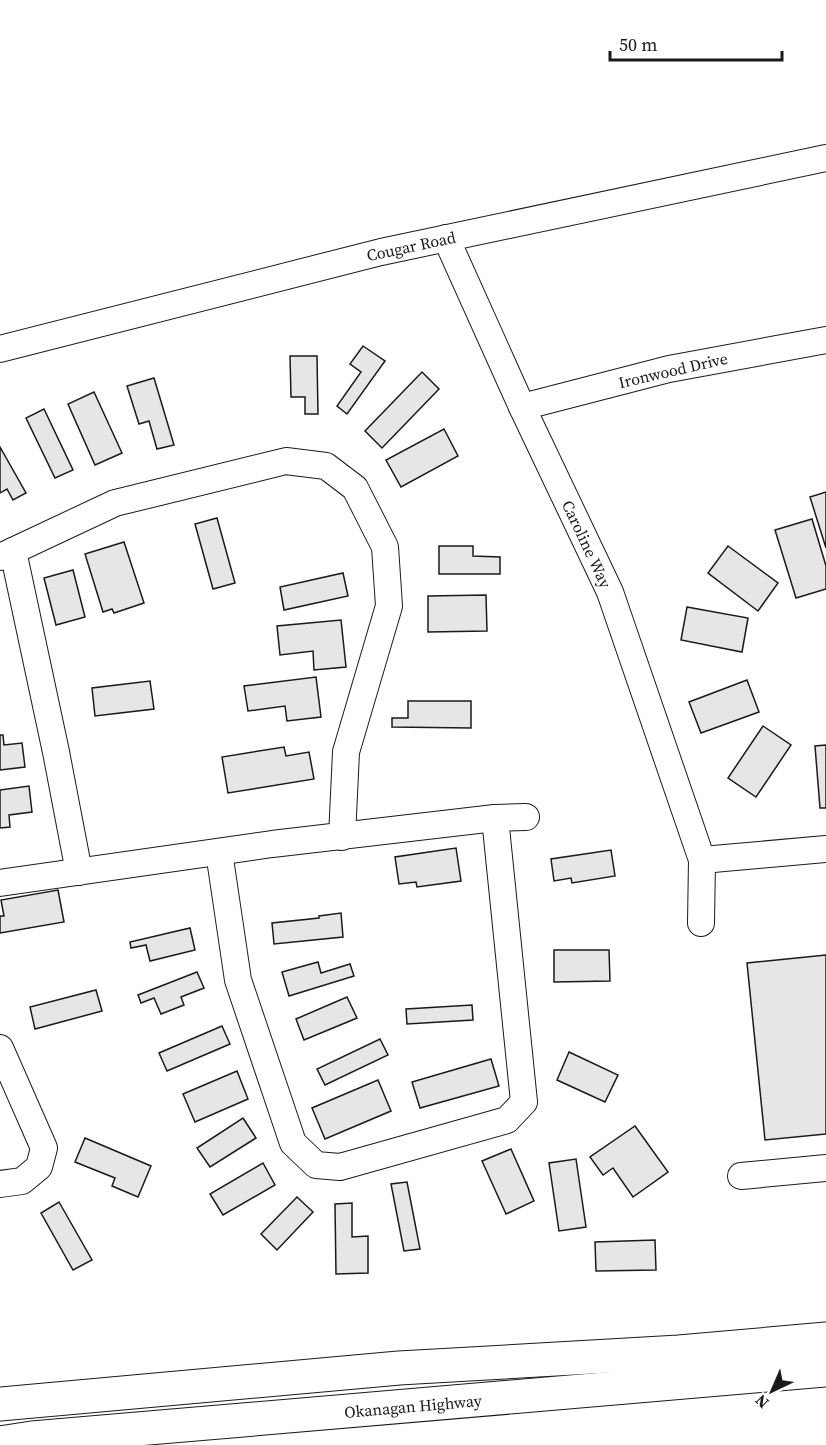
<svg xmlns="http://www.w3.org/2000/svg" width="826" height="1445" font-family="'Source Serif 4',serif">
  <rect width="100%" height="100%" fill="#fff"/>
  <g fill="#e6e6e6" stroke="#1a1a1a" stroke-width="1.5">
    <path d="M363,346L385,361L347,414L337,406L361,372L350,364Z"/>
    <path d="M290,356H317L318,414H305V397H291Z"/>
    <path d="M422,372L439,389L382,448L365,431Z"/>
    <path d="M154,378L174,445L157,449L149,421L139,424L127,386Z"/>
    <path d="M94,392L122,453L95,465L68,404Z"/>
    <path d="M44,409L73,470L55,478L26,418Z"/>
    <path d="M444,429L458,456L401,487L386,460Z"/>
    <path d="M0,447L26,493L13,500L7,489L0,493Z"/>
    <path d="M826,492V548L810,497Z"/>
    <path d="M217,518L235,583L213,589L195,524Z"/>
    <path d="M812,519L826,566V589L796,598L775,530Z"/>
    <path d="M124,542L144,603L114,613L112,609L103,612L85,554Z"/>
    <path d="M439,546H473V556L500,557V574H439Z"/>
    <path d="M728,546L778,583L758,611L708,573Z"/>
    <path d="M73,570L85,617L56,625L44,578Z"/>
    <path d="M343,573L348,596L284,610L280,587Z"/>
    <path d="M486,595L487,631L428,632V596Z"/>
    <path d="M687,607L748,618L742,652L681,640Z"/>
    <path d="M341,620L346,667L314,670L313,651L280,655L277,626Z"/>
    <path d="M316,677L321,717L287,721L285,706L248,711L244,686Z"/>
    <path d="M747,680L759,712L701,733L689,702Z"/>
    <path d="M150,681L154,709L95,716L92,688Z"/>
    <path d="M408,701H471V728L392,727V718H408Z"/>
    <path d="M763,726L791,745L756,797L728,778Z"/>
    <path d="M0,735H3L4,745L22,743L25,767L0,770Z"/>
    <path d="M826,745V808H820L815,746Z"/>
    <path d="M284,747L286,756L309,752L314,779L228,793L222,757Z"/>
    <path d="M29,786L32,812L9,815L10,827L0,828V790Z"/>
    <path d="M456,848L461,881L417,887L416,882L399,884L395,857Z"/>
    <path d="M611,850L615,876L572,883L571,878L554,881L551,859Z"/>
    <path d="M58,890L64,922L0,933V916H4L1,900Z"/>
    <path d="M341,913L343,937L274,944L272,923L319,918V916Z"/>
    <path d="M190,928L195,950L150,961L146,945L131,948L130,942Z"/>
    <path d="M554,950H609L610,981L554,982Z"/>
    <path d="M826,955V1134L765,1140L747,963Z"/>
    <path d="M318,962L321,973L350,964L354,976L289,996L282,972Z"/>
    <path d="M197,972L204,988L181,997L184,1005L161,1014L154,998L141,1003L138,995Z"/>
    <path d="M96,990L102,1011L35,1029L30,1007Z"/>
    <path d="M347,997L357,1018L304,1040L296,1019Z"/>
    <path d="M472,1005L473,1020L407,1024L406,1009Z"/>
    <path d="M222,1026L230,1044L167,1071L159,1053Z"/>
    <path d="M380,1039L388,1055L325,1085L317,1069Z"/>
    <path d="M569,1052L618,1075L605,1102L557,1080Z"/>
    <path d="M491,1059L499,1086L420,1108L412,1082Z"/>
    <path d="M237,1071L248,1099L195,1122L183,1094Z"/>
    <path d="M378,1080L391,1111L325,1139L312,1108Z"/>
    <path d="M243,1118L256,1138L210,1167L197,1148Z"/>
    <path d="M635,1126L668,1172L633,1197L613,1168L603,1175L590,1157Z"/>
    <path d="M85,1138L151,1166L138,1197L112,1186L115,1178L75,1162Z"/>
    <path d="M511,1149L534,1201L506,1214L482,1161Z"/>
    <path d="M576,1159L586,1227L559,1231L549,1163Z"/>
    <path d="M263,1163L275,1185L223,1215L210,1194Z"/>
    <path d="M407,1182L420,1249L404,1251L391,1184Z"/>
    <path d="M297,1197L313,1212L277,1250L261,1234Z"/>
    <path d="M59,1202L92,1260L73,1270L41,1213Z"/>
    <path d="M352,1203V1237L368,1236V1273L336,1274L335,1204Z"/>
    <path d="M655,1240L656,1270L596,1271L595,1242Z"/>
  </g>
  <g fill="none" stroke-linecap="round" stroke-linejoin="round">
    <defs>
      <g id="minor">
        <path d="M446,238L522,407L610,592L702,860L701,923"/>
        <path d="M0,349L381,252L826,158"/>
        <path d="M522,407L669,369L826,340"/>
        <path d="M13,551L56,752L79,872"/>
        <path d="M0,557L115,503L286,461L326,466L355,488L385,547L389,606L346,752L342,837"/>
        <path d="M219,852L238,980L293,1143L316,1165L340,1167L507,1120L524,1102L495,818"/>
        <path d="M702,860L826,849"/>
        <path d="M0,883L272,844L495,818L526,817"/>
        <path d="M0,1048L44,1148L39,1167L22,1181L0,1184"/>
        <path d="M741,1176L826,1168"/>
      </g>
      <g id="highway">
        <path d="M0,1404L399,1368L679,1352L826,1339"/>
        <path d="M0,1443L32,1438L826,1370"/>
      </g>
    </defs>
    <use href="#minor" stroke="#1a1a1a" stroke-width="28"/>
    <use href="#highway" stroke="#1a1a1a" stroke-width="35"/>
    <use href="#minor" stroke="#fff" stroke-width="26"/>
    <use href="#highway" stroke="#fff" stroke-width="33"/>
  </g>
  <g text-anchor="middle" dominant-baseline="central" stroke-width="4.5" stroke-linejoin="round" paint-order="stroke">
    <g font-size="16" fill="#1a1a1a" stroke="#fff">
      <text transform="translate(411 246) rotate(-12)">Cougar Road</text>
      <text transform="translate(673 370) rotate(-13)">Ironwood Drive</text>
      <text transform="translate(587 544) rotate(65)">Caroline Way</text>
      <text transform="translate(413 1406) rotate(-5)">Okanagan Highway</text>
    </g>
  </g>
  <g transform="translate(772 1391) rotate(224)" stroke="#ffffff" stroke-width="4.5" paint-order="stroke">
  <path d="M0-4.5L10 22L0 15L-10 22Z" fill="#1a1a1a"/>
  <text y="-9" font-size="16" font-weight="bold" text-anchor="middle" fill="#1a1a1a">N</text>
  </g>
  <path d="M610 51v9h172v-9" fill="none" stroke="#1a1a1a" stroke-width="3"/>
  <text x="619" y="51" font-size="18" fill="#1a1a1a" stroke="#ffffff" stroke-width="4.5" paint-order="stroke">50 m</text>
</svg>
